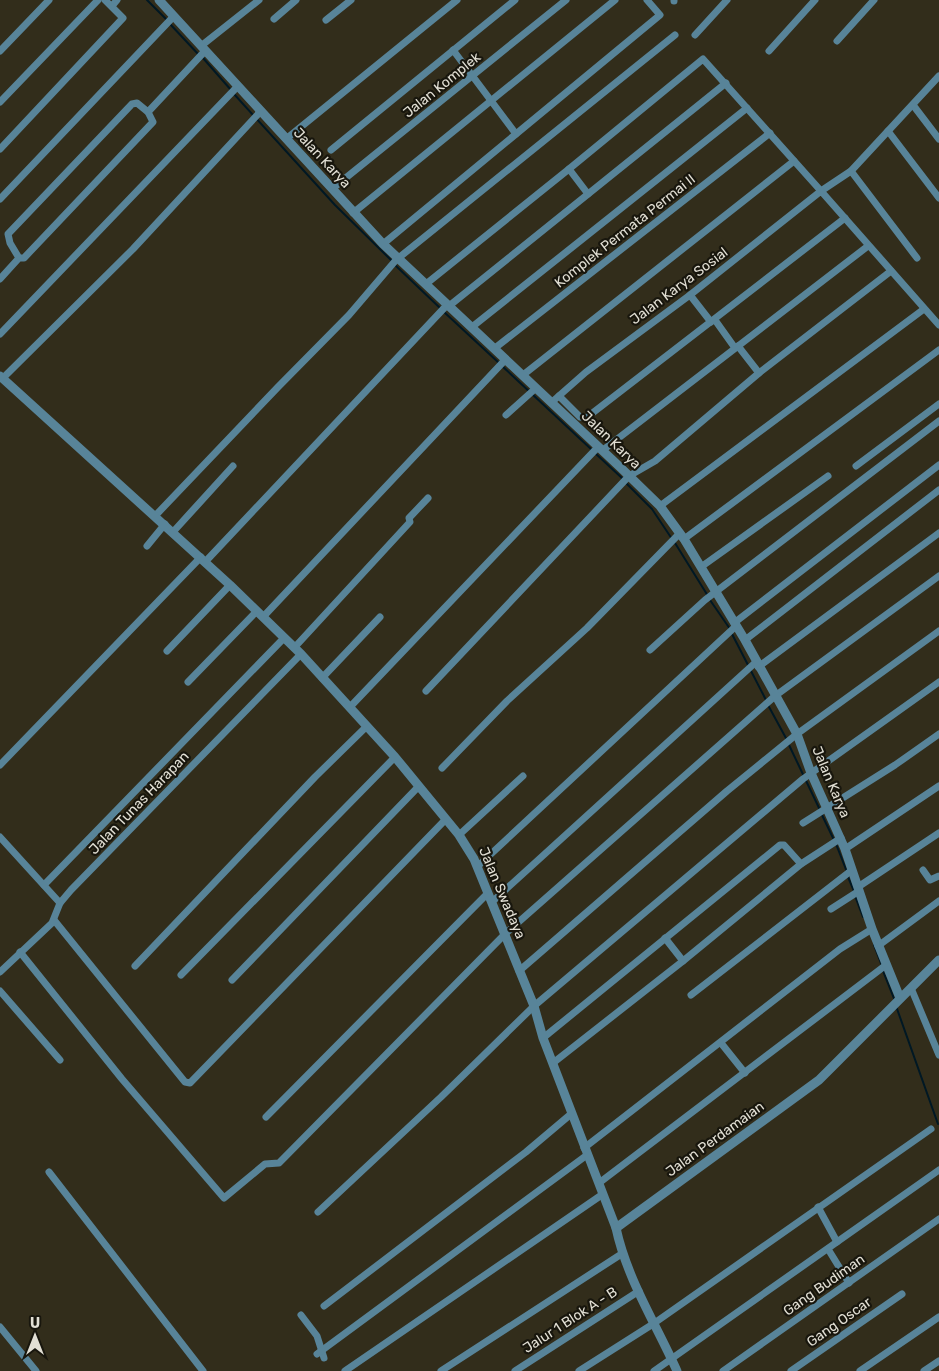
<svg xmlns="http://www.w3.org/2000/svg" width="939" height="1371" font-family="Rubik,sans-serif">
  <rect width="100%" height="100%" fill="#322d1b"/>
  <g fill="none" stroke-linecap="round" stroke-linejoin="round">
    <g stroke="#001824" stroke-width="2">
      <path d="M147,0L167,20"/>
      <path d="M170,24L199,55"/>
      <path d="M203,58L231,90"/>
      <path d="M234,94L335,205L392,261"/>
      <path d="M395,265L440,308"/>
      <path d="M444,312L499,363"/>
      <path d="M502,366L592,450"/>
      <path d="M595,453L623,479"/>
      <path d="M626,483L652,509L672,539"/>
      <path d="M675,543L708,596"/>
      <path d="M710,600L730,629"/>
      <path d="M732,634L748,665"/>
      <path d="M750,669L766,700"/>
      <path d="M768,705L787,740"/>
      <path d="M789,745L820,810"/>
      <path d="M822,815L834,840"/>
      <path d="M836,844L847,872"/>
      <path d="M848,877L854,891"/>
      <path d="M855,896L863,917"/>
      <path d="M874,945L882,966"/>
      <path d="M883,971L895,1001"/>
      <path d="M896,1006L938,1124"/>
    </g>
    <g stroke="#588499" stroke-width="7">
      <path d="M674,1V0"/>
      <path d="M112,6L117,0"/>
      <path d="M274,19L296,0"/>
      <path d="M326,20L351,0"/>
      <path d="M695,35L727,0"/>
      <path d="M837,41L874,0"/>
      <path d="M201,46L259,0"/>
      <path d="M453,50L516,134"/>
      <path d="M0,51L49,0"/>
      <path d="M769,51L815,0"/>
      <path d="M0,102L98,0"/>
      <path d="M913,105L939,139"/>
      <path d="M148,112L205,51"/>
      <path d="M888,131L939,198"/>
      <path d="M286,139L457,0"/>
      <path d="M0,149L123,18L105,0"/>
      <path d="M331,150L515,0"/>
      <path d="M851,171L917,258"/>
      <path d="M332,189L566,0"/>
      <path d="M588,194L569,169L703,59L821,191L851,171L939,76"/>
      <path d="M0,199L174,16"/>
      <path d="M353,213L615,0"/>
      <path d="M383,244L660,15L647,0"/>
      <path d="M0,279L19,258H24L153,122L148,112L137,103L132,104L8,234L10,243L19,258"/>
      <path d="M426,284L569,169"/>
      <path d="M690,295L711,322"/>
      <path d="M449,306L726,83"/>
      <path d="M715,320L735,348"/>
      <path d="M472,327L747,108"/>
      <path d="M0,334L237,87"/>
      <path d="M738,346L759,373"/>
      <path d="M495,348L770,133"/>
      <path d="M523,375L794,161"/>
      <path d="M3,378L133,249L260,112"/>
      <path d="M559,396L580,417L586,418L845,218"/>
      <path d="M552,402L586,372L690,295L821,191L939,325"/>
      <path d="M506,415L536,388"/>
      <path d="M603,450L868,246"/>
      <path d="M856,466L939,404"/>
      <path d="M660,506L924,309"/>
      <path d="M155,516L278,387L349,315L396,260L675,35"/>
      <path d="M173,532L233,466"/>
      <path d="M684,539L939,350"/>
      <path d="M147,546L165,524"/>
      <path d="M206,561L447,305"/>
      <path d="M701,567L828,476"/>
      <path d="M263,617L506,359"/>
      <path d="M734,623L939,465"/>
      <path d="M745,640L939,490"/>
      <path d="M294,648L410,522L409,518L428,498"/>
      <path d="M650,650L705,600L939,421"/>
      <path d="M167,651L230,585"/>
      <path d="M758,667L939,533"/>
      <path d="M322,678L380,617"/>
      <path d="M188,682L256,612"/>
      <path d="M426,691L629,476L655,461L759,373L891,271"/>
      <path d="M350,707L598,447"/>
      <path d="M0,765L201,557"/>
      <path d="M442,768L507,701L587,628L680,533"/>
      <path d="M803,823L895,765L939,734"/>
      <path d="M459,835L523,776"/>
      <path d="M0,837L60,903"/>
      <path d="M845,849L939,786"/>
      <path d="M478,866L736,626"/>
      <path d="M923,870L930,880L939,876"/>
      <path d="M44,885L284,638"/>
      <path d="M858,887L939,833"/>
      <path d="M493,901L756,662"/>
      <path d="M831,909L859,891"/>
      <path d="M54,920L185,1082L190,1083L446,819"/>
      <path d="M665,938L683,961"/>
      <path d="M878,946L939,901"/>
      <path d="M20,952L122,1079L224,1198L265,1164L279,1163L505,934L775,696L939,576"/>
      <path d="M135,966L315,777L367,726"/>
      <path d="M519,971L727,791L797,734L939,631"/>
      <path d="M0,972L52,923L60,903L71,890L301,654"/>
      <path d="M181,975L395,757"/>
      <path d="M232,980L419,786"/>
      <path d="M911,988L939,1055"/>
      <path d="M0,991L60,1060"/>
      <path d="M691,995L852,870"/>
      <path d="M543,1038L780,845H784L801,864"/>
      <path d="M721,1043L745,1073"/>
      <path d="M553,1063L683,961L801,864L841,838"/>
      <path d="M266,1117L488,893"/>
      <path d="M584,1148L840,949L872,929"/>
      <path d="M49,1172L203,1371"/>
      <path d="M599,1183L886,965"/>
      <path d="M818,1207L837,1242"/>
      <path d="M318,1212L441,1097L534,1006L803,779L939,682"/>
      <path d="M828,1249L849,1283"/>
      <path d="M324,1306L526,1152L571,1114"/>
      <path d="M301,1315L317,1336L324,1358"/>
      <path d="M0,1327L36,1371"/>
      <path d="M317,1354L587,1155"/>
      <path d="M345,1371L603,1194"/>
      <path d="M441,1371L623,1253"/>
      <path d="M515,1371L639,1291"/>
      <path d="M579,1371L653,1324L931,1129"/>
      <path d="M654,1371L939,1170"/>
      <path d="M723,1371L939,1219"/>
      <path d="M791,1371L902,1294"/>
      <path d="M860,1371L939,1317"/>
      <path d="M924,1371L939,1361"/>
    </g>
    <g stroke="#588499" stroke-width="9">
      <path d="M159,0L383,244L621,468L660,506L684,539L745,640L797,734L811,773L845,849L872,929L900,998"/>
      <path d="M0,376L230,585L301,654L395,757L459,835L474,859L534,1006L543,1038L616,1228C627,1279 656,1324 677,1371"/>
      <path d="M616,1228L819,1080L939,960"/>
    </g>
  </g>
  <g text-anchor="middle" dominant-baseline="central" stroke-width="4.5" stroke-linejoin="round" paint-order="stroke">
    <g font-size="14" fill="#e2dfd4" stroke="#18160d">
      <text transform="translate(442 85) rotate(-39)">Jalan Komplek</text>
      <text transform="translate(322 158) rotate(47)">Jalan Karya</text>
      <text transform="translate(625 231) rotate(-38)">Komplek Permata Permai II</text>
      <text transform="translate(679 286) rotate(-37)">Jalan Karya Sosial</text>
      <text transform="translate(611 440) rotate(44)">Jalan Karya</text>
      <text transform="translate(831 782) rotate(67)">Jalan Karya</text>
      <text transform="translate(139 803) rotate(-46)">Jalan Tunas Harapan</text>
      <text transform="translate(502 893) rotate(67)">Jalan Swadaya</text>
      <text transform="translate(715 1139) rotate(-36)">Jalan Perdamaian</text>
      <text transform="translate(824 1285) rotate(-35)">Gang Budiman</text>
      <text transform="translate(570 1320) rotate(-33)">Jalur 1 Blok A - B</text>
      <text transform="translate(839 1322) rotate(-35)">Gang Oscar</text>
    </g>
  </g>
  <g transform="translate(35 1336)" stroke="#18160d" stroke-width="4" paint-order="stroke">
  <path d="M0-4L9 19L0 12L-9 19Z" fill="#e2dfd4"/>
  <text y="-8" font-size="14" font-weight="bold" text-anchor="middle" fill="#e2dfd4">U</text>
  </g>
</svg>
